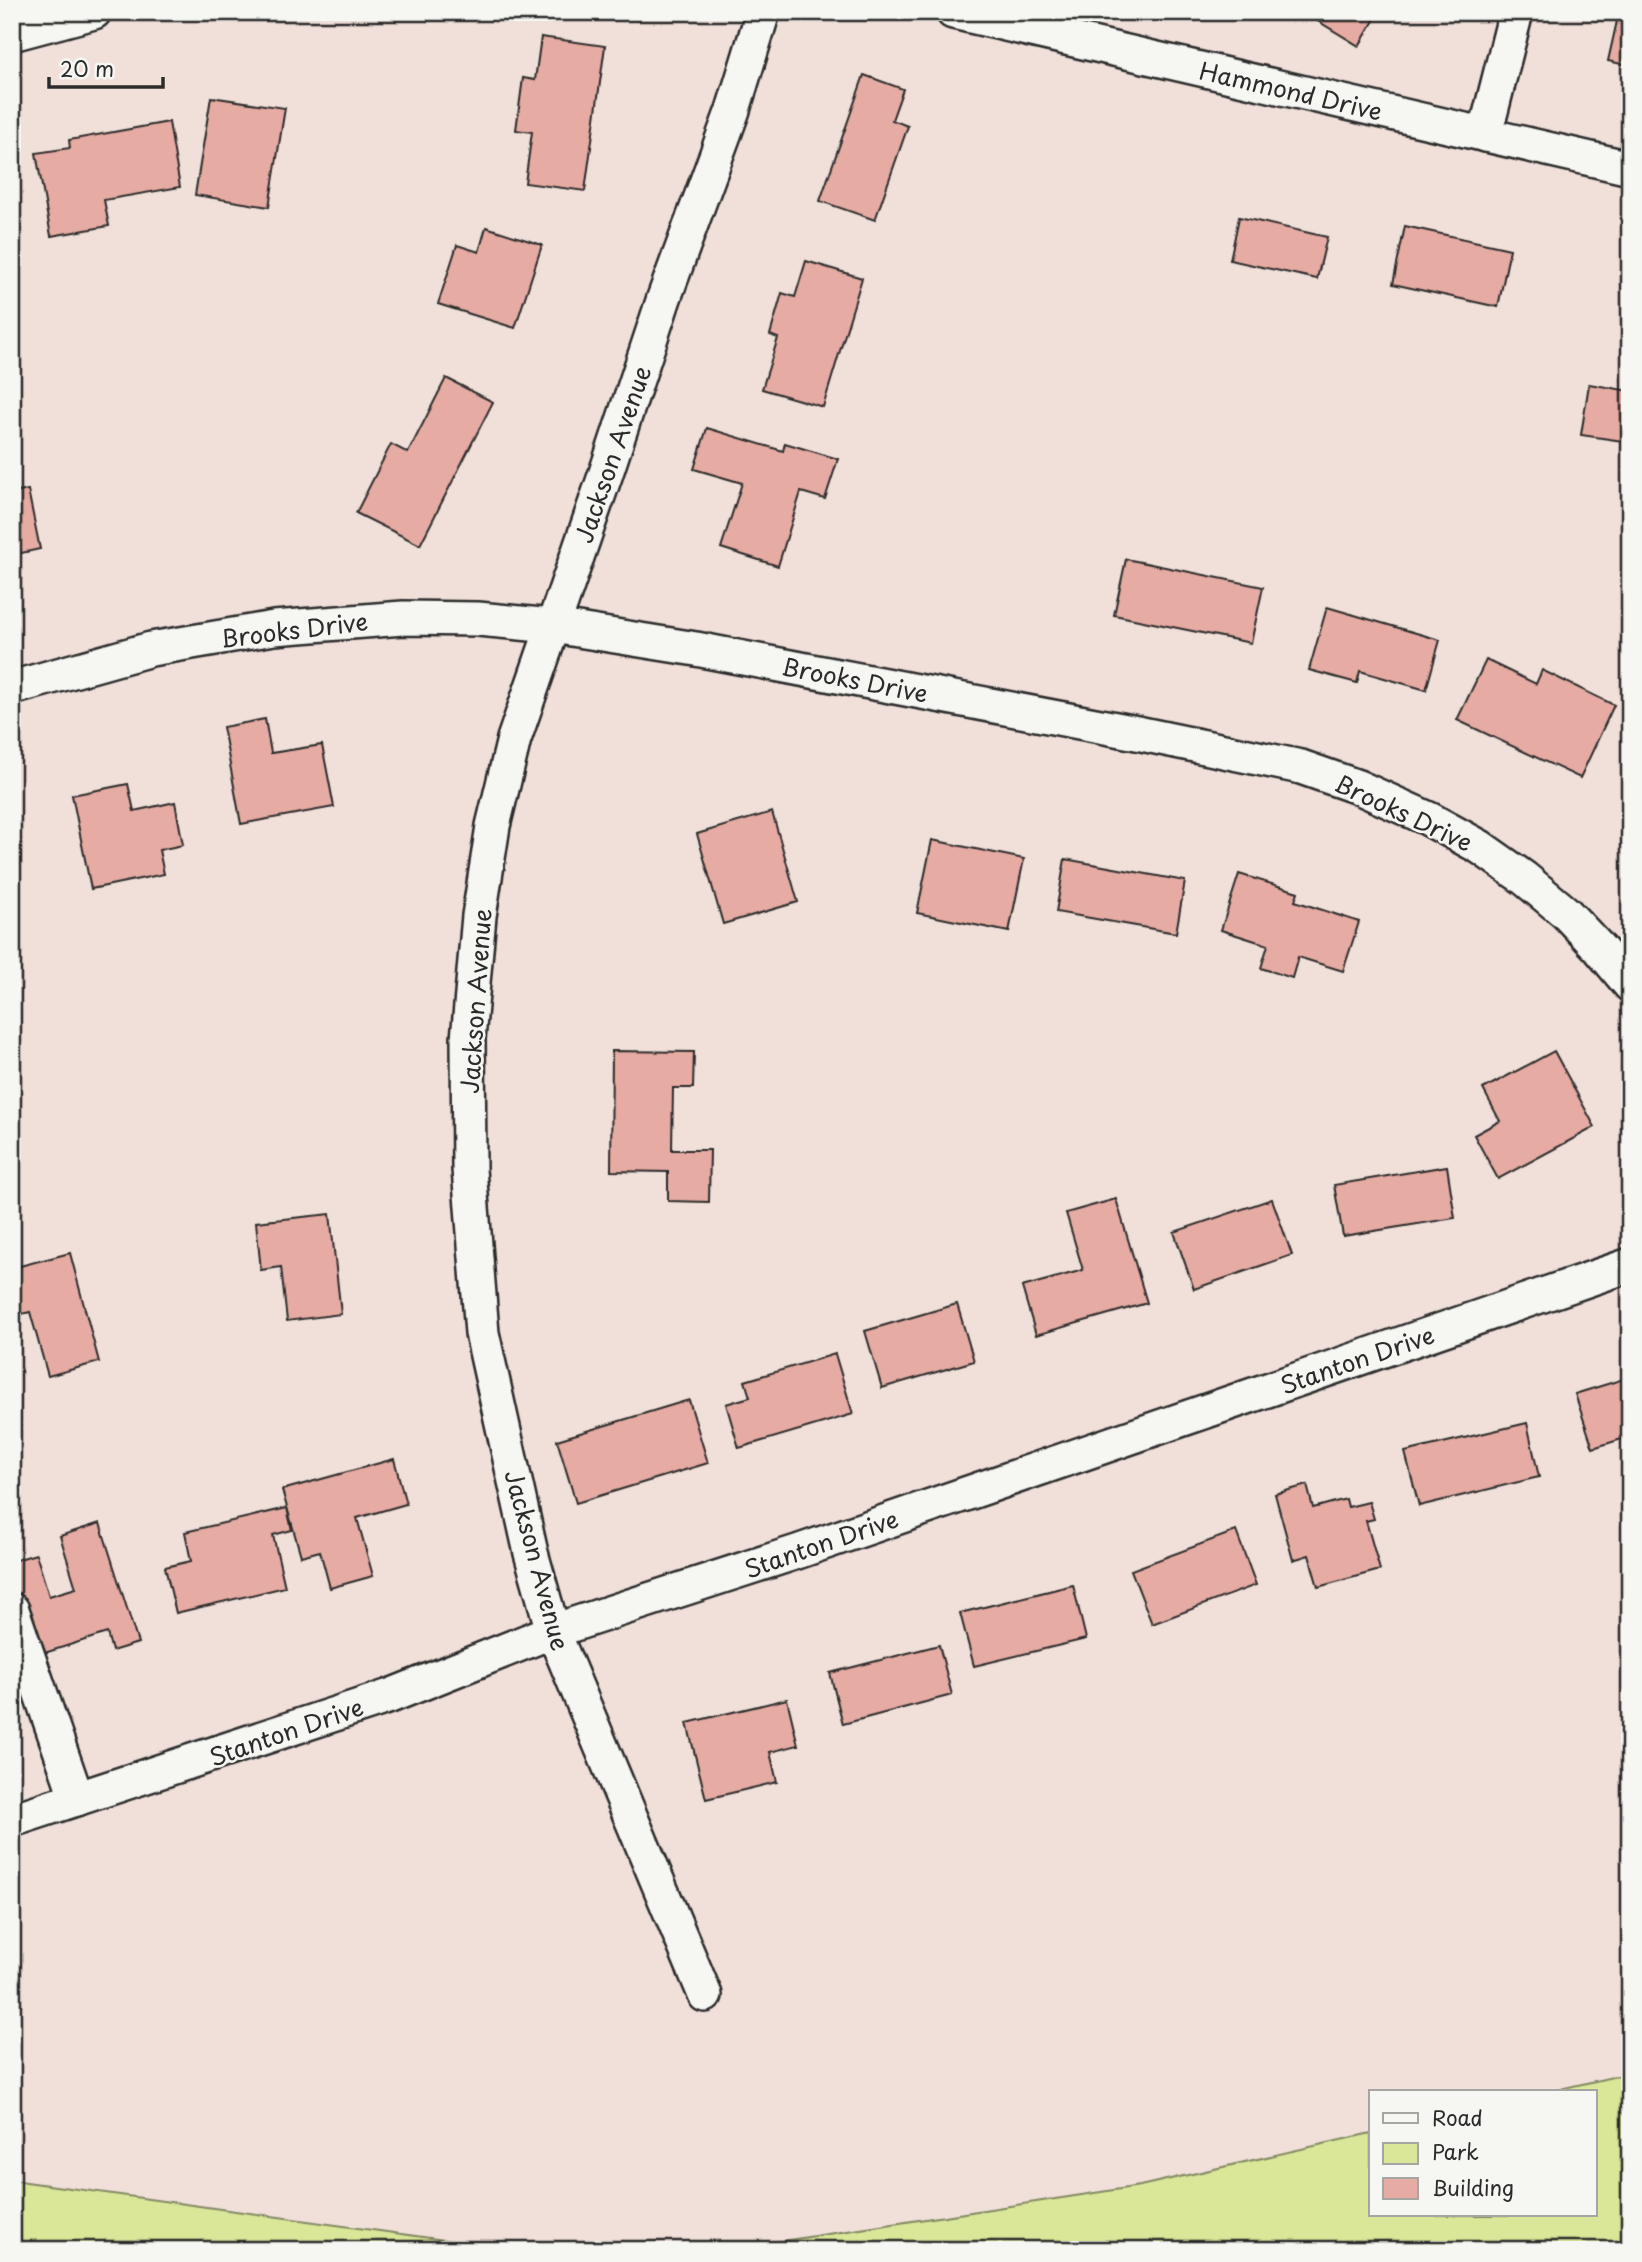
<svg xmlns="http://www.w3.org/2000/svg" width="1642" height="2262" font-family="'Playpen Sans',sans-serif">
  <rect width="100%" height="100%" fill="#f1e0da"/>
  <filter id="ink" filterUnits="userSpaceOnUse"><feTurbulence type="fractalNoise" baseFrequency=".0143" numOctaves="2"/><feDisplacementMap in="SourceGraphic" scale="14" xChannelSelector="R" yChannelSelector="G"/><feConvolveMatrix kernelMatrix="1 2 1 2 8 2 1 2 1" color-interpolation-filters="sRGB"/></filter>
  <g filter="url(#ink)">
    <g fill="#dae698" stroke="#828862" stroke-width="2">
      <path d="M1630,2073V2250H724L1140,2186L1371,2133V2215H1595V2092H1547Z"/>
      <path d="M12,2180L517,2250H12Z"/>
    </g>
    <g fill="#e6aba3" stroke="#2b2b2b" stroke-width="2">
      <path d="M1303,12H1379L1359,46Z"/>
      <path d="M1619,12H1630V66L1608,61Z"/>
      <path d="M541,37L605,46L585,191L525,183L532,132L516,130L523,78L535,80Z"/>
      <path d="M864,75L903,89L892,120L908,126L875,220L820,201Z"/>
      <path d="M211,97L285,108L269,207L195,195Z"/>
      <path d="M169,122L180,187L104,200L109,226L51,236L36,153L70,148L69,140Z"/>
      <path d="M1239,217L1327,237L1317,279L1230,260Z"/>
      <path d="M1405,226L1510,249L1498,307L1393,284Z"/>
      <path d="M486,227L542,245L515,328L438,304L457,245L479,252Z"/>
      <path d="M806,261L862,278L823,407L762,389L778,338L770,335L782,293L795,297Z"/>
      <path d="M446,378L493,402L420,545L356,513L391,444L408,453Z"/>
      <path d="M1589,384L1630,391V442L1581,435Z"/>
      <path d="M707,428L783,451L785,443L838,459L825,499L801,492L778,566L721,548L742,483L694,469Z"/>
      <path d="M12,485L14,493L28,490L40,549L12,555Z"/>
      <path d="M1126,559L1263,587L1251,643L1114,615Z"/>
      <path d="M1327,607L1440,640L1426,690L1360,671L1357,683L1309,670Z"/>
      <path d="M1486,660L1536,684L1542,670L1614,705L1580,778L1457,720Z"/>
      <path d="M265,719L271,753L322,745L334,807L241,824L223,727Z"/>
      <path d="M128,784L134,811L175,802L183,845L159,850L164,874L91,889L72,795Z"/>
      <path d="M772,812L798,902L723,924L697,834Z"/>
      <path d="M932,840L1024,859L1009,932L917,913Z"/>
      <path d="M1065,859L1185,881L1176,933L1056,912Z"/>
      <path d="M1239,874L1298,892L1295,901L1359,922L1343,971L1298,957L1292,978L1261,968L1268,945L1221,930Z"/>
      <path d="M612,1051L694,1052L693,1088H673L672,1150H710L709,1202L668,1201V1172L611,1171Z"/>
      <path d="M1554,1051L1595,1127L1498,1179L1474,1135L1500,1121L1483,1089Z"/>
      <path d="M1447,1166L1455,1218L1343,1236L1334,1185Z"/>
      <path d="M1116,1199L1147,1303L1036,1335L1022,1287L1083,1270L1066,1213Z"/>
      <path d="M1272,1199L1292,1255L1194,1289L1174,1232Z"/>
      <path d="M330,1214L341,1314L287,1321L281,1267L261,1270L256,1222Z"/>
      <path d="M70,1253L99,1362L48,1376L30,1312L13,1316L12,1268Z"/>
      <path d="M957,1304L974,1361L882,1388L865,1331Z"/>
      <path d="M835,1354L853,1414L739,1448L726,1404L750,1397L745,1381Z"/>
      <path d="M1630,1377V1452L1625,1438L1593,1448L1575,1394Z"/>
      <path d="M689,1400L708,1463L576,1503L557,1440Z"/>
      <path d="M1527,1423L1539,1477L1419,1506L1405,1452Z"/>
      <path d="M394,1459L406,1504L357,1518L373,1576L330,1588L320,1551L301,1556L282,1490Z"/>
      <path d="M1307,1485L1313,1508L1346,1499L1348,1507L1369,1502L1374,1519L1366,1521L1380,1570L1318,1587L1309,1555L1293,1560L1275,1494Z"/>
      <path d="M287,1508L292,1530L273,1535L285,1587L176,1613L165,1567L191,1561L185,1532Z"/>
      <path d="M100,1523L138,1643L112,1651L107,1633L29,1658L12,1604V1561L36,1554L49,1596L76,1588L60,1536Z"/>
      <path d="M1236,1531L1256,1585L1152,1624L1131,1570Z"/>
      <path d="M1073,1585L1086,1639L974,1666L960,1613Z"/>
      <path d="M939,1645L952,1695L843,1724L830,1673Z"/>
      <path d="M787,1699L798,1745L770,1752L777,1782L706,1799L687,1723Z"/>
    </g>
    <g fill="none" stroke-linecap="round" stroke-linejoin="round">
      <defs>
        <g id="street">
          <path d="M953,12L1630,168"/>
          <path d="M12,34L94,12"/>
          <path d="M1485,135L1516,12"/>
          <path d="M12,688L151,649L274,628L403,618L478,619L553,626L696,649L1137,733L1301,767L1358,787L1429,819L1480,847L1524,878L1566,913L1599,948L1630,985"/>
          <path d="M12,1610L77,1799"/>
          <path d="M12,1820L390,1696L553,1631L797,1552L1630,1265"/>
          <path d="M705,1995L553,1631L531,1553L482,1333L469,1169L468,1039L479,916L493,826L514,739L605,476L664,298L733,110L763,12"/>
        </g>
      </defs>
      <use href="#street" stroke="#2b2b2b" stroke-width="38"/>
      <use href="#street" stroke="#f6f6f2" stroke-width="33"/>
    </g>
  </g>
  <g text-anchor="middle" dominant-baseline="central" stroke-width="5" stroke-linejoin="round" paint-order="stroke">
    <g font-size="24" fill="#2b2b2b" stroke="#f6f6f2">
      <text transform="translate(1291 90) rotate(13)">Hammond Drive</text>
      <text transform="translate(612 454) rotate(-71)">Jackson Avenue</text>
      <text transform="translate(294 629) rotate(-7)">Brooks Drive</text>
      <text transform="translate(855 679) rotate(11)">Brooks Drive</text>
      <text transform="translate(1404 812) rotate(25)">Brooks Drive</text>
      <text transform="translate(475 1001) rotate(-86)">Jackson Avenue</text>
      <text transform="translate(1357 1359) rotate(-19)">Stanton Drive</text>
      <text transform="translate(821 1543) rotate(-19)">Stanton Drive</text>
      <text transform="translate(538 1560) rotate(75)">Jackson Avenue</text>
      <text transform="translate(286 1731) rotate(-19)">Stanton Drive</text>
    </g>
  </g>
  <rect width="1642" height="2262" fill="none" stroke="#f6f6f2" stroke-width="42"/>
  <rect x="21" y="21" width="1600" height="2220" fill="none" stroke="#2b2b2b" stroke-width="2.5" filter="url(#ink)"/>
  <rect x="1369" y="2090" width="228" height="126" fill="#f6f6f2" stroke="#a5a5a2" stroke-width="2"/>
  <rect x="1383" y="2113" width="35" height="10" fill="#f6f6f2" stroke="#a5a5a2" stroke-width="2"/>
  <text x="1432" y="2126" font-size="21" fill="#2b2b2b">Road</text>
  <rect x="1383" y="2143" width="35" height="21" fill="#dae698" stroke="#a5a5a2" stroke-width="2"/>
  <text x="1432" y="2160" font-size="21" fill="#2b2b2b">Park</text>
  <rect x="1383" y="2178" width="35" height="21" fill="#e6aba3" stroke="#a5a5a2" stroke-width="2"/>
  <text x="1432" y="2196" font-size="21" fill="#2b2b2b">Building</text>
  <path d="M49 77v10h114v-10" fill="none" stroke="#2b2b2b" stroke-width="3.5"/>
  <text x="60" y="77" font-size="21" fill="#2b2b2b" stroke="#f6f6f2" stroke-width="5" paint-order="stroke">20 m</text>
</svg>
